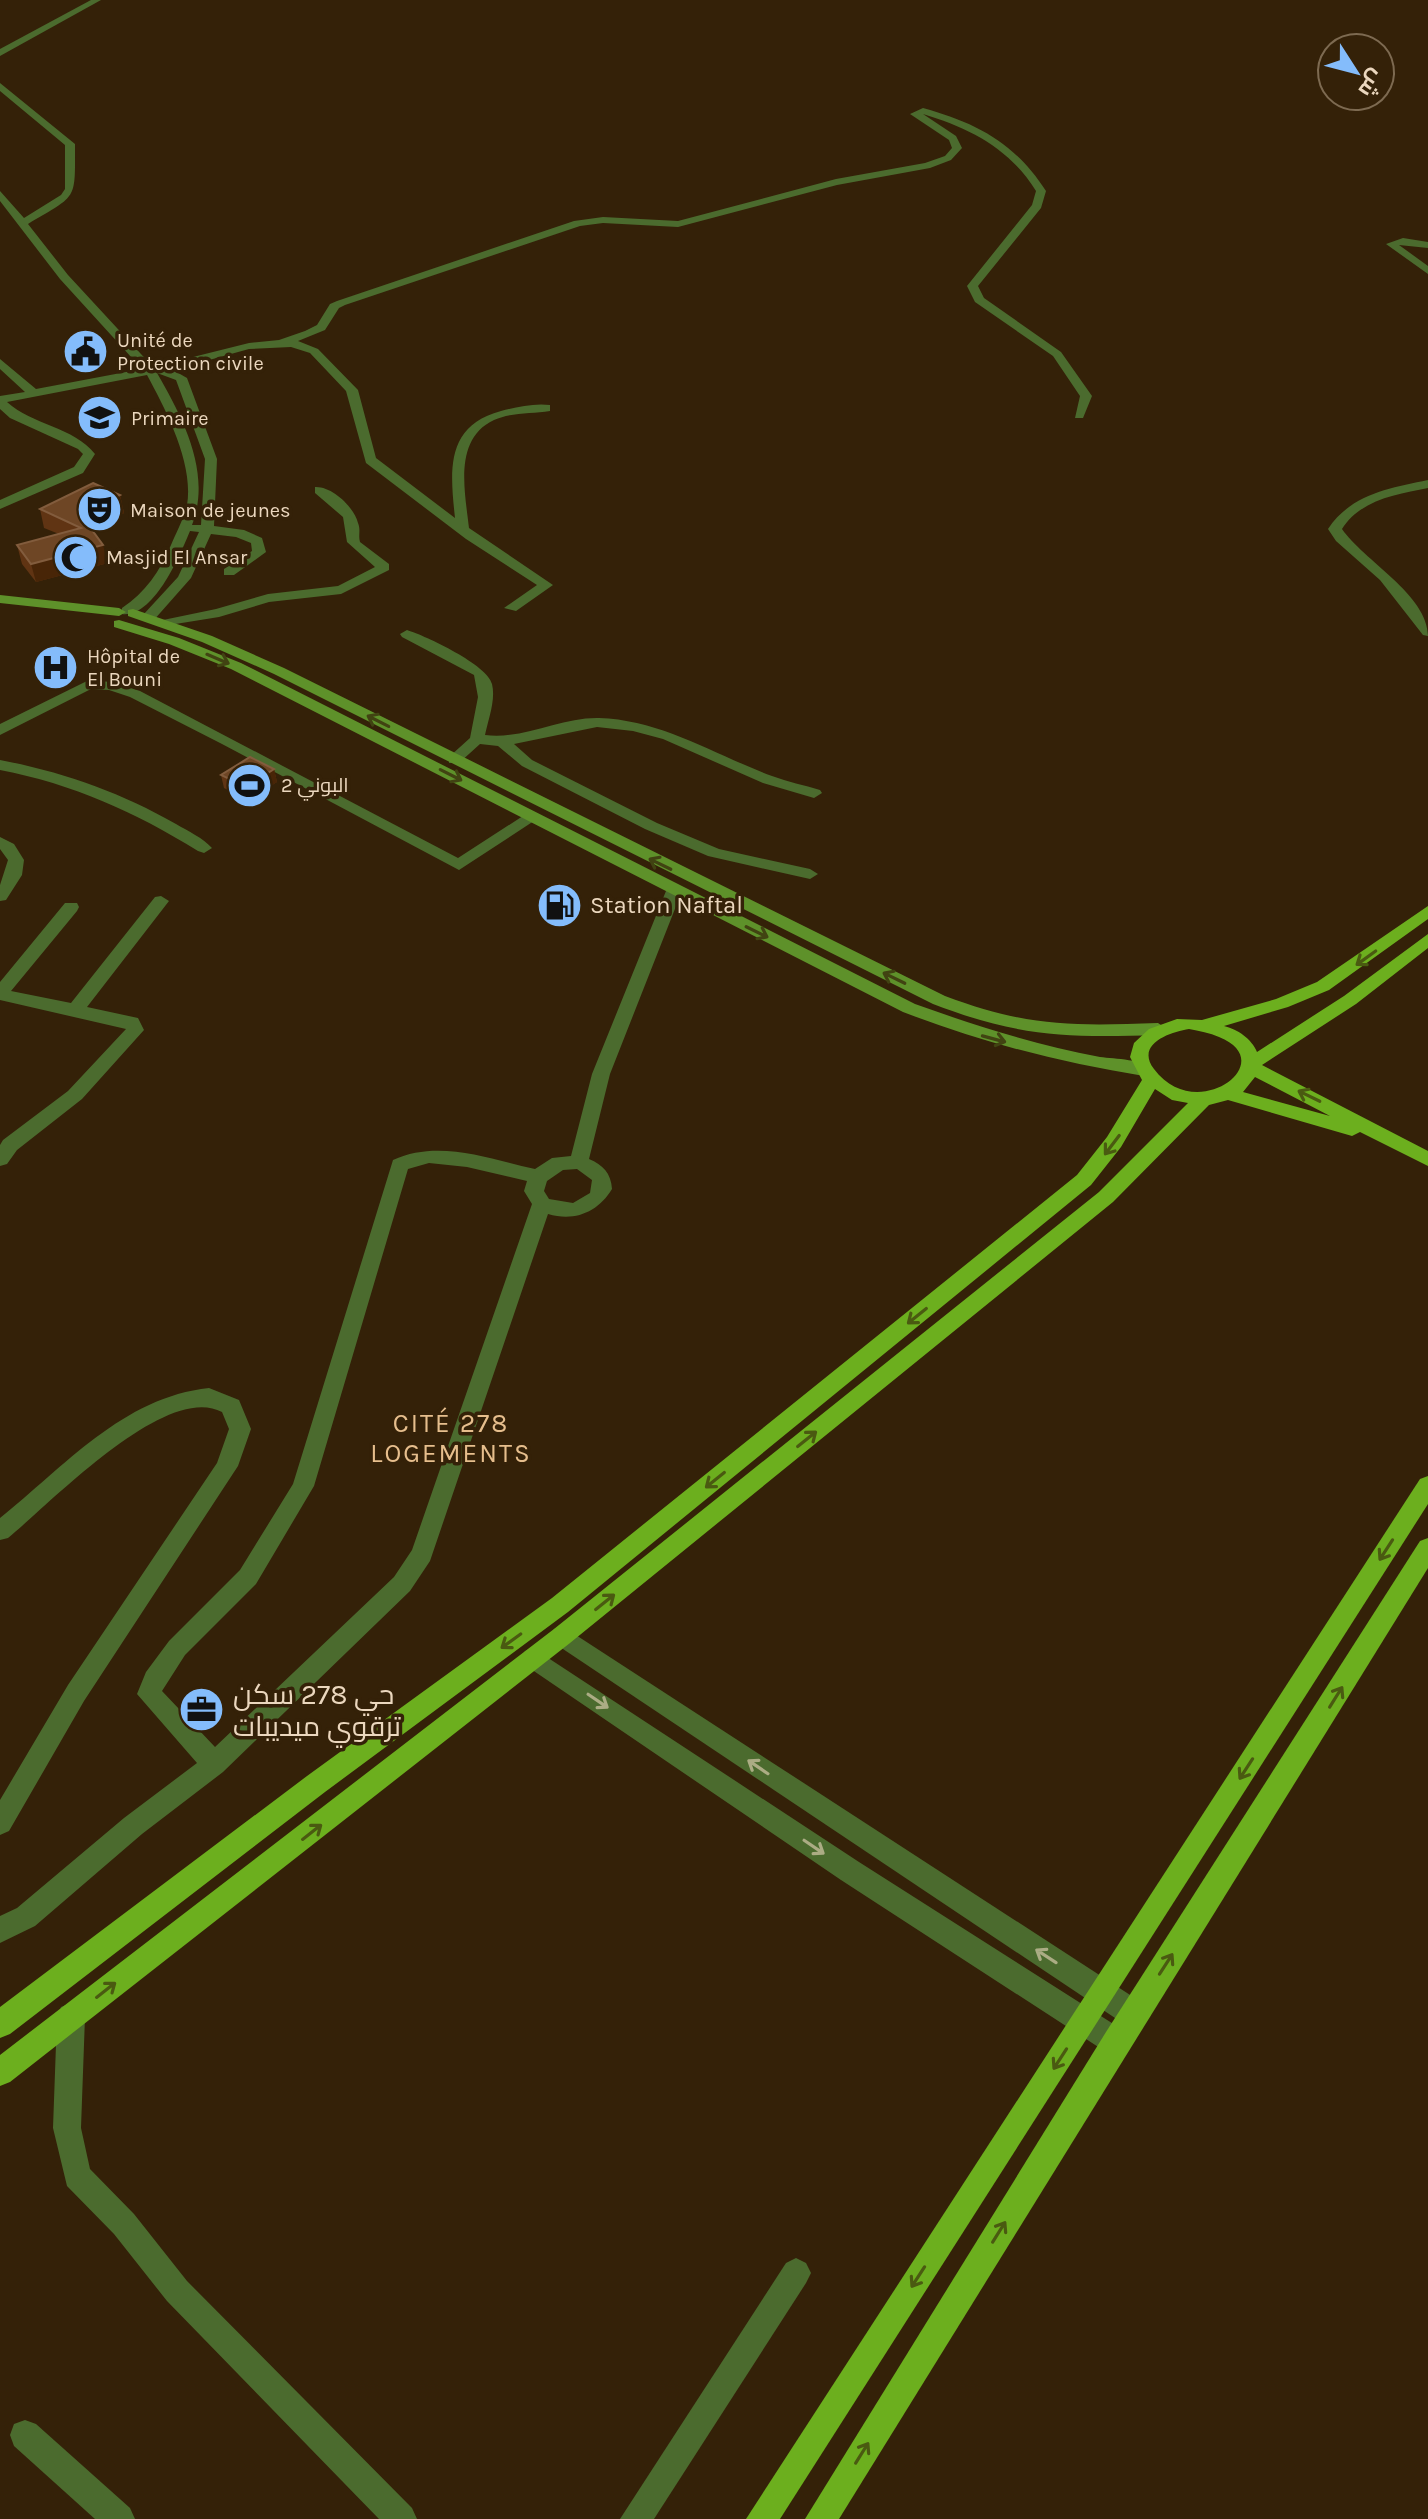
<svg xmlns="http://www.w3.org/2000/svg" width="1428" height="2519" font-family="Karla,Cairo,sans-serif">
  <rect width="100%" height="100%" fill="#342108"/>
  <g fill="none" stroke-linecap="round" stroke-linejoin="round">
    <g fill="#4b6b2e" fill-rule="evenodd">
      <path d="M91,0H101L0,56V49Z"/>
      <path d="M0,83L75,144C75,202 78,194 28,224L68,275L153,367L249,343L279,340L305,331L317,325L330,304L337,301L574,221L603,217L678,221L836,179L925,163L945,156L952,148L949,140L910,114L923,108C977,123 1015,143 1046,191L1041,208L978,286L984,298L1061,352L1092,396L1083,418H1075L1080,396L1053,356L975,302L967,286L1032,205L1036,191C1010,149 970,128 923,114L956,136L962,148L951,160L930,168L837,185L678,227L603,223L580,226L345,305L339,308L325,330L298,341L318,349L358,390L376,458L455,518C450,471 445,426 501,411C516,407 534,403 550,405V411C532,414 512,412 494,420C453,439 465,492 469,528L553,585L516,611L504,608L537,585L466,539L366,463L346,391L310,353L291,347L249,349L173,370L187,378L217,459L214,526L244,530L262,538L266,552L234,575H224V569L252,551L251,543L236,537L211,534L191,578L153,621H143V615L178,577L199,532L190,531C180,555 154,618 122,614V608C145,593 160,571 171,545C176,533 184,518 187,505C194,464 166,410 147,375L7,402C32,425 74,427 95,454L83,473L0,509V500L74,467L83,454L78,449L10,418L0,409V396L25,392L0,369V359L36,389L142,369L60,279L0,201V191L24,218L61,195L65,189V145L0,91ZM157,373L176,380L205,459L201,525H192C212,473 183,418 157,373Z"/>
      <path d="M1403,238L1428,242V248L1399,245L1428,266V274L1386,244Z"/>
      <path d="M1428,480V488C1397,494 1360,500 1342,529C1363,560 1428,595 1428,636L1423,635L1380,580L1336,541L1328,529C1351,494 1390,488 1428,480Z"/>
      <path d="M315,487C332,486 354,507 358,523C361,530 358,535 360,542L389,564V570L341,594L269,602L219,617L163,626V620L216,609L268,594L338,586L375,567L347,542L343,517L315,493Z"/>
      <path d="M407,630C426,636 488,665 492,684C496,700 488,720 485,735C524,740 561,717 599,718C662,720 715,755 772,776C788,782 804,785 820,790L822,793L814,798L763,783L663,739L633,731L597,727L514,744L532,760L657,823L719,849L810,869L818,874L810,879L708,856L645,829L522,766L498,746L480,744L459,763H449V757L470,738L478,697L474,675L402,637L400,634Z"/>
      <path d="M89,680L111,682L140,691L458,858L526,814H538L540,817L459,870L222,744L130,697L109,690L91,689L0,735V724Z"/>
      <path d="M0,760C63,772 120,792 176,824C188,831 203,838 212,848L204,853L198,851C135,812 73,784 0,770Z"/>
      <path d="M0,837L14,844L24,860L22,875L6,900L0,901V885L8,860L0,849Z"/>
      <path d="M674,886L682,891L610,1074L589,1159C603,1165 611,1173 612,1189C598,1212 575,1222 548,1214L430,1561L410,1591L223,1772L142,1834L35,1926L0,1943V1916L17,1908L124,1818L197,1763L137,1694L146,1672L169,1641L240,1570L293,1484L393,1160C439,1139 489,1159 535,1169L552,1158L571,1156L592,1074L666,891ZM429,1163L467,1167L527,1181L524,1191L532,1204L412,1550L394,1577L215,1747L162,1691L185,1655L256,1584L314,1486L408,1169ZM577,1169L592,1180L590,1193L573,1203L549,1199L544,1191L547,1181L563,1170Z"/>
      <path d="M161,896L169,901L87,1007L138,1018L144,1030L82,1099L17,1150L7,1164L0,1166V1145L3,1140L68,1091L126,1029L0,1000V982L65,903H77L79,907L77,911L11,991L71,1003L155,897Z"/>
      <path d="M209,1388L239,1400L251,1429L238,1466L84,1701L9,1831L0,1835V1800L68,1685L217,1463L229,1429L222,1412C166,1382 52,1502 8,1538L0,1540V1518C64,1467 123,1397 209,1388Z"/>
      <path d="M562,1626L1144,2004L1147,2014L1144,2024L1134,2027L1124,2024L554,1643L550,1636L554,1629Z"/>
      <path d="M533,1648L859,1862L1126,2032L1130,2042L1126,2052L1116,2056L1106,2052L841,1880L525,1665L521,1658L525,1651Z"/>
      <path d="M71,2003L81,2007L85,2017L81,2128L90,2169L134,2214L187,2281L412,2508L417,2519H379L167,2301L114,2234L67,2186L53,2128L57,2017L61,2007Z"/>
      <path d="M796,2258L806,2263L811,2273L806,2283L654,2519H620L786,2263Z"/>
      <path d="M25,2420L36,2424L130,2508L135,2519H95L14,2446L10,2435L14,2424Z"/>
    </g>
    <g fill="#5e912a" fill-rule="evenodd">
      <path d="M0,595L119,608L126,612L119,616L0,603Z"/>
      <path d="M133,609L212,636L284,668L945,996C1027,1027 1073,1026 1158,1023L1167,1029L1158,1035C1067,1038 1019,1037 933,1004L274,674L202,642L128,616V610Z"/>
      <path d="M119,620L179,638L241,663L915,1004C976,1026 1037,1045 1100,1057C1115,1059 1144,1059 1153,1070L1144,1076C1061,1063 981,1042 903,1012L231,669L169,644L114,627V621Z"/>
    </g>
    <g fill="#6caf1e" fill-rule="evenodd">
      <path d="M1428,906V919L1329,990L1288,1007L1224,1026C1237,1029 1252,1039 1257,1052L1344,996L1428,934V948L1356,1004L1262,1065L1428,1151V1166L1360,1132L1352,1136L1228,1100L1209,1105L1113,1202L570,1643L10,2082L0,2086V2055L554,1629L1099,1192L1188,1103L1172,1100L1155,1089L1121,1147L1091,1185L568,1612L325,1792L10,2034L0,2038V2007L307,1776L552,1598L1077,1175L1107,1137L1142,1080L1130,1057L1134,1043L1149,1029L1177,1019L1202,1020L1276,999L1317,982ZM1189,1029C1199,1031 1210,1033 1219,1037C1282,1062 1196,1126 1154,1069C1135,1044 1170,1032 1189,1029ZM1255,1077L1330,1116L1243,1092Z"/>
      <path d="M1428,1476V1504L780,2519H746L1420,1479Z"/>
      <path d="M1428,1538V1568L839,2519H805L1106,2032L1420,1541Z"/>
    </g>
  </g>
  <g fill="#603413">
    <path d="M120,495L124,513L92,530L108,563L36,582L22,564L17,545L59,534L44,528L40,509Z"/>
    <path d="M274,769L277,782L248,800L224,788L221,775Z"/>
  </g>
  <g fill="#482507">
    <path d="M120,495L124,513L85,533L81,515Z"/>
    <path d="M103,545L108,563L36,582L31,564Z"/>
    <path d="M274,769L277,782L248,800L246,787Z"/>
  </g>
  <g fill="#6e4625" stroke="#825c3d" stroke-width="2">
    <path d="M93,483L120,495L81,515L103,545L31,564L17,545L81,528L40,509Z"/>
    <path d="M250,757L274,769L246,787L221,775Z"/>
  </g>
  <defs><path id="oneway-shaft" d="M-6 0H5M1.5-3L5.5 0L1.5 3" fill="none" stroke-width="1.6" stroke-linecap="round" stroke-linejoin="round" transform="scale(2)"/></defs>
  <g stroke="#414312">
    <use href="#oneway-shaft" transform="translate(218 659) rotate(23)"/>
    <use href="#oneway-shaft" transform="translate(378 721) rotate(-153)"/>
    <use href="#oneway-shaft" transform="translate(451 775) rotate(27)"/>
    <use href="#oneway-shaft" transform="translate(660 864) rotate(-154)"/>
    <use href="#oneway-shaft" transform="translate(757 932) rotate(26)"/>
    <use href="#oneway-shaft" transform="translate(894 978) rotate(-154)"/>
    <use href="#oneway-shaft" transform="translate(994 1039) rotate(15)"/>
  </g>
  <g stroke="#4a5a11">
    <use href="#oneway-shaft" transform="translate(1366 958) rotate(144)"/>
    <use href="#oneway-shaft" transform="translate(1309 1096) rotate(-154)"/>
    <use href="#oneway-shaft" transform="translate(1112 1145) rotate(127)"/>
    <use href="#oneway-shaft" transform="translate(917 1316) rotate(141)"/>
    <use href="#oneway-shaft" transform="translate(807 1439) rotate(-39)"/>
    <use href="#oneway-shaft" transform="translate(715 1480) rotate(141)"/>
    <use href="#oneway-shaft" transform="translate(1386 1550) rotate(123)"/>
    <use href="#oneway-shaft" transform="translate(605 1602) rotate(-39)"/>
    <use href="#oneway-shaft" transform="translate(511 1641) rotate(144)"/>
    <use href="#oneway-shaft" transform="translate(1336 1697) rotate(-58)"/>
    <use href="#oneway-shaft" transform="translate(1246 1769) rotate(123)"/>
    <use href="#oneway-shaft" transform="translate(312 1832) rotate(-38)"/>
    <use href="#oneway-shaft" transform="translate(1166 1964) rotate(-57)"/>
    <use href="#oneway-shaft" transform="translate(106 1990) rotate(-38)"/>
    <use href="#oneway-shaft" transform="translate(1060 2059) rotate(123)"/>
    <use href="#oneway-shaft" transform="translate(999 2232) rotate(-58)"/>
    <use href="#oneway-shaft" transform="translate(918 2277) rotate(123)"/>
    <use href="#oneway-shaft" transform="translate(862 2453) rotate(-58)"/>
  </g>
  <g stroke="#abac84">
    <use href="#oneway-shaft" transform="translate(598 1701) rotate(34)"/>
    <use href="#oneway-shaft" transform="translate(758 1767) rotate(-146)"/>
    <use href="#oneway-shaft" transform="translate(814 1847) rotate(34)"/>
    <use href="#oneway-shaft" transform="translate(1046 1956) rotate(-147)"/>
  </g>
  <defs>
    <symbol id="civic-disc" viewBox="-11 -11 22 22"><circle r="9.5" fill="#84bcfb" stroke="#342108"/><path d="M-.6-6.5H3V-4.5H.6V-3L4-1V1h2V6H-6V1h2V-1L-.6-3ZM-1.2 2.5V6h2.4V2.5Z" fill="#111"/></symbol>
    <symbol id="school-disc" viewBox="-11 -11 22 22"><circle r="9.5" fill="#84bcfb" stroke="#342108"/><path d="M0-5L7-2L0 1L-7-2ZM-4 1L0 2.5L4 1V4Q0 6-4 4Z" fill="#111"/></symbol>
    <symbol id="theatre-disc" viewBox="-11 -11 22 22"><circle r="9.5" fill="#84bcfb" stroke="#342108"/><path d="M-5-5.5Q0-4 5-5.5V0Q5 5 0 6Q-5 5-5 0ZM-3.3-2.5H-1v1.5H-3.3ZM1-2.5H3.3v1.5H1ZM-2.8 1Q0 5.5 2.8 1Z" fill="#111"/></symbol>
    <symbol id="mosque-disc" viewBox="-11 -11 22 22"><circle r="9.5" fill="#84bcfb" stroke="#342108"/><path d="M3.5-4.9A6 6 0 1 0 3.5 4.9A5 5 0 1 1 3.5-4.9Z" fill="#111"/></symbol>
    <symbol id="hospital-disc" viewBox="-11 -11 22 22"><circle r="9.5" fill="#84bcfb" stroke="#342108"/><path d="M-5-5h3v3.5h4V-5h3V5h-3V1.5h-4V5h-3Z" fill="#111"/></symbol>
    <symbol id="stadium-disc" viewBox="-11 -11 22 22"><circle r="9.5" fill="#84bcfb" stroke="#342108"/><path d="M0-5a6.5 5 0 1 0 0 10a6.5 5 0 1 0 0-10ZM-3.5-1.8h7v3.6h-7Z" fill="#111"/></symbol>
    <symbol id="fuel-disc" viewBox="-11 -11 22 22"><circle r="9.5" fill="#84bcfb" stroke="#342108"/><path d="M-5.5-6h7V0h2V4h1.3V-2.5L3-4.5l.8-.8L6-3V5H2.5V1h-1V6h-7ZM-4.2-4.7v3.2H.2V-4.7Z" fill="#111"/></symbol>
    <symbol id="office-disc" viewBox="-11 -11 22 22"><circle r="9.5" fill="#84bcfb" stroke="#342108"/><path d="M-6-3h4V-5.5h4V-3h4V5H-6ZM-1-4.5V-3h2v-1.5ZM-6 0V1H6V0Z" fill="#111"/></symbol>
  </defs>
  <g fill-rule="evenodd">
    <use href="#civic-disc" x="60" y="326" width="51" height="51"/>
    <use href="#school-disc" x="74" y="392" width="51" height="51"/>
    <use href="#theatre-disc" x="74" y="484" width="51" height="51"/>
    <use href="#mosque-disc" x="50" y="532" width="51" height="51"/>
    <use href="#hospital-disc" x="30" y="642" width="51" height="51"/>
    <use href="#stadium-disc" x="224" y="760" width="51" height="51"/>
    <use href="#fuel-disc" x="534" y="880" width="51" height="51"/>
    <use href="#office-disc" x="176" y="1684" width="51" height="51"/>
  </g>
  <g text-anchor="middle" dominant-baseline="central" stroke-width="7" stroke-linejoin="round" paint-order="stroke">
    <g font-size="20" fill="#ebd7be" stroke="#342108" text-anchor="start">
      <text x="117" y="340">Unité de<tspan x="117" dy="23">Protection civile</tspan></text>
      <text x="131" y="418">Primaire</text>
      <text x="130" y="510">Maison de jeunes</text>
      <text x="106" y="557">Masjid El Ansar</text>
      <text x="87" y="656">Hôpital de<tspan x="87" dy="23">El Bouni</tspan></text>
      <text x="281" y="785">البوني 2</text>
    </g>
    <g font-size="24" fill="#ebd7be" stroke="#342108" text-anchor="start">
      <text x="590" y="905">Station Naftal</text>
    </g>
    <g font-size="26" letter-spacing="2" fill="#e6be8d" stroke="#342108">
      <text x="451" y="1423">CITÉ 278<tspan x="451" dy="30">LOGEMENTS</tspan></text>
    </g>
    <g font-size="28" fill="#ebd7be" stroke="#342108" text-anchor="start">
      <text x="233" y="1694">حي 278 سكن<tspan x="233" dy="32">ترقوي ميديبات</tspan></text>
    </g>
  </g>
  <g transform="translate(1356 72) rotate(126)"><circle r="38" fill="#342108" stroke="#7d6a51" stroke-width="2"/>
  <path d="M0-6L14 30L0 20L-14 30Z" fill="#84bcfb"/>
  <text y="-12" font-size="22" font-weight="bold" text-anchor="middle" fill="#ebd7be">ش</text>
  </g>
</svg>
